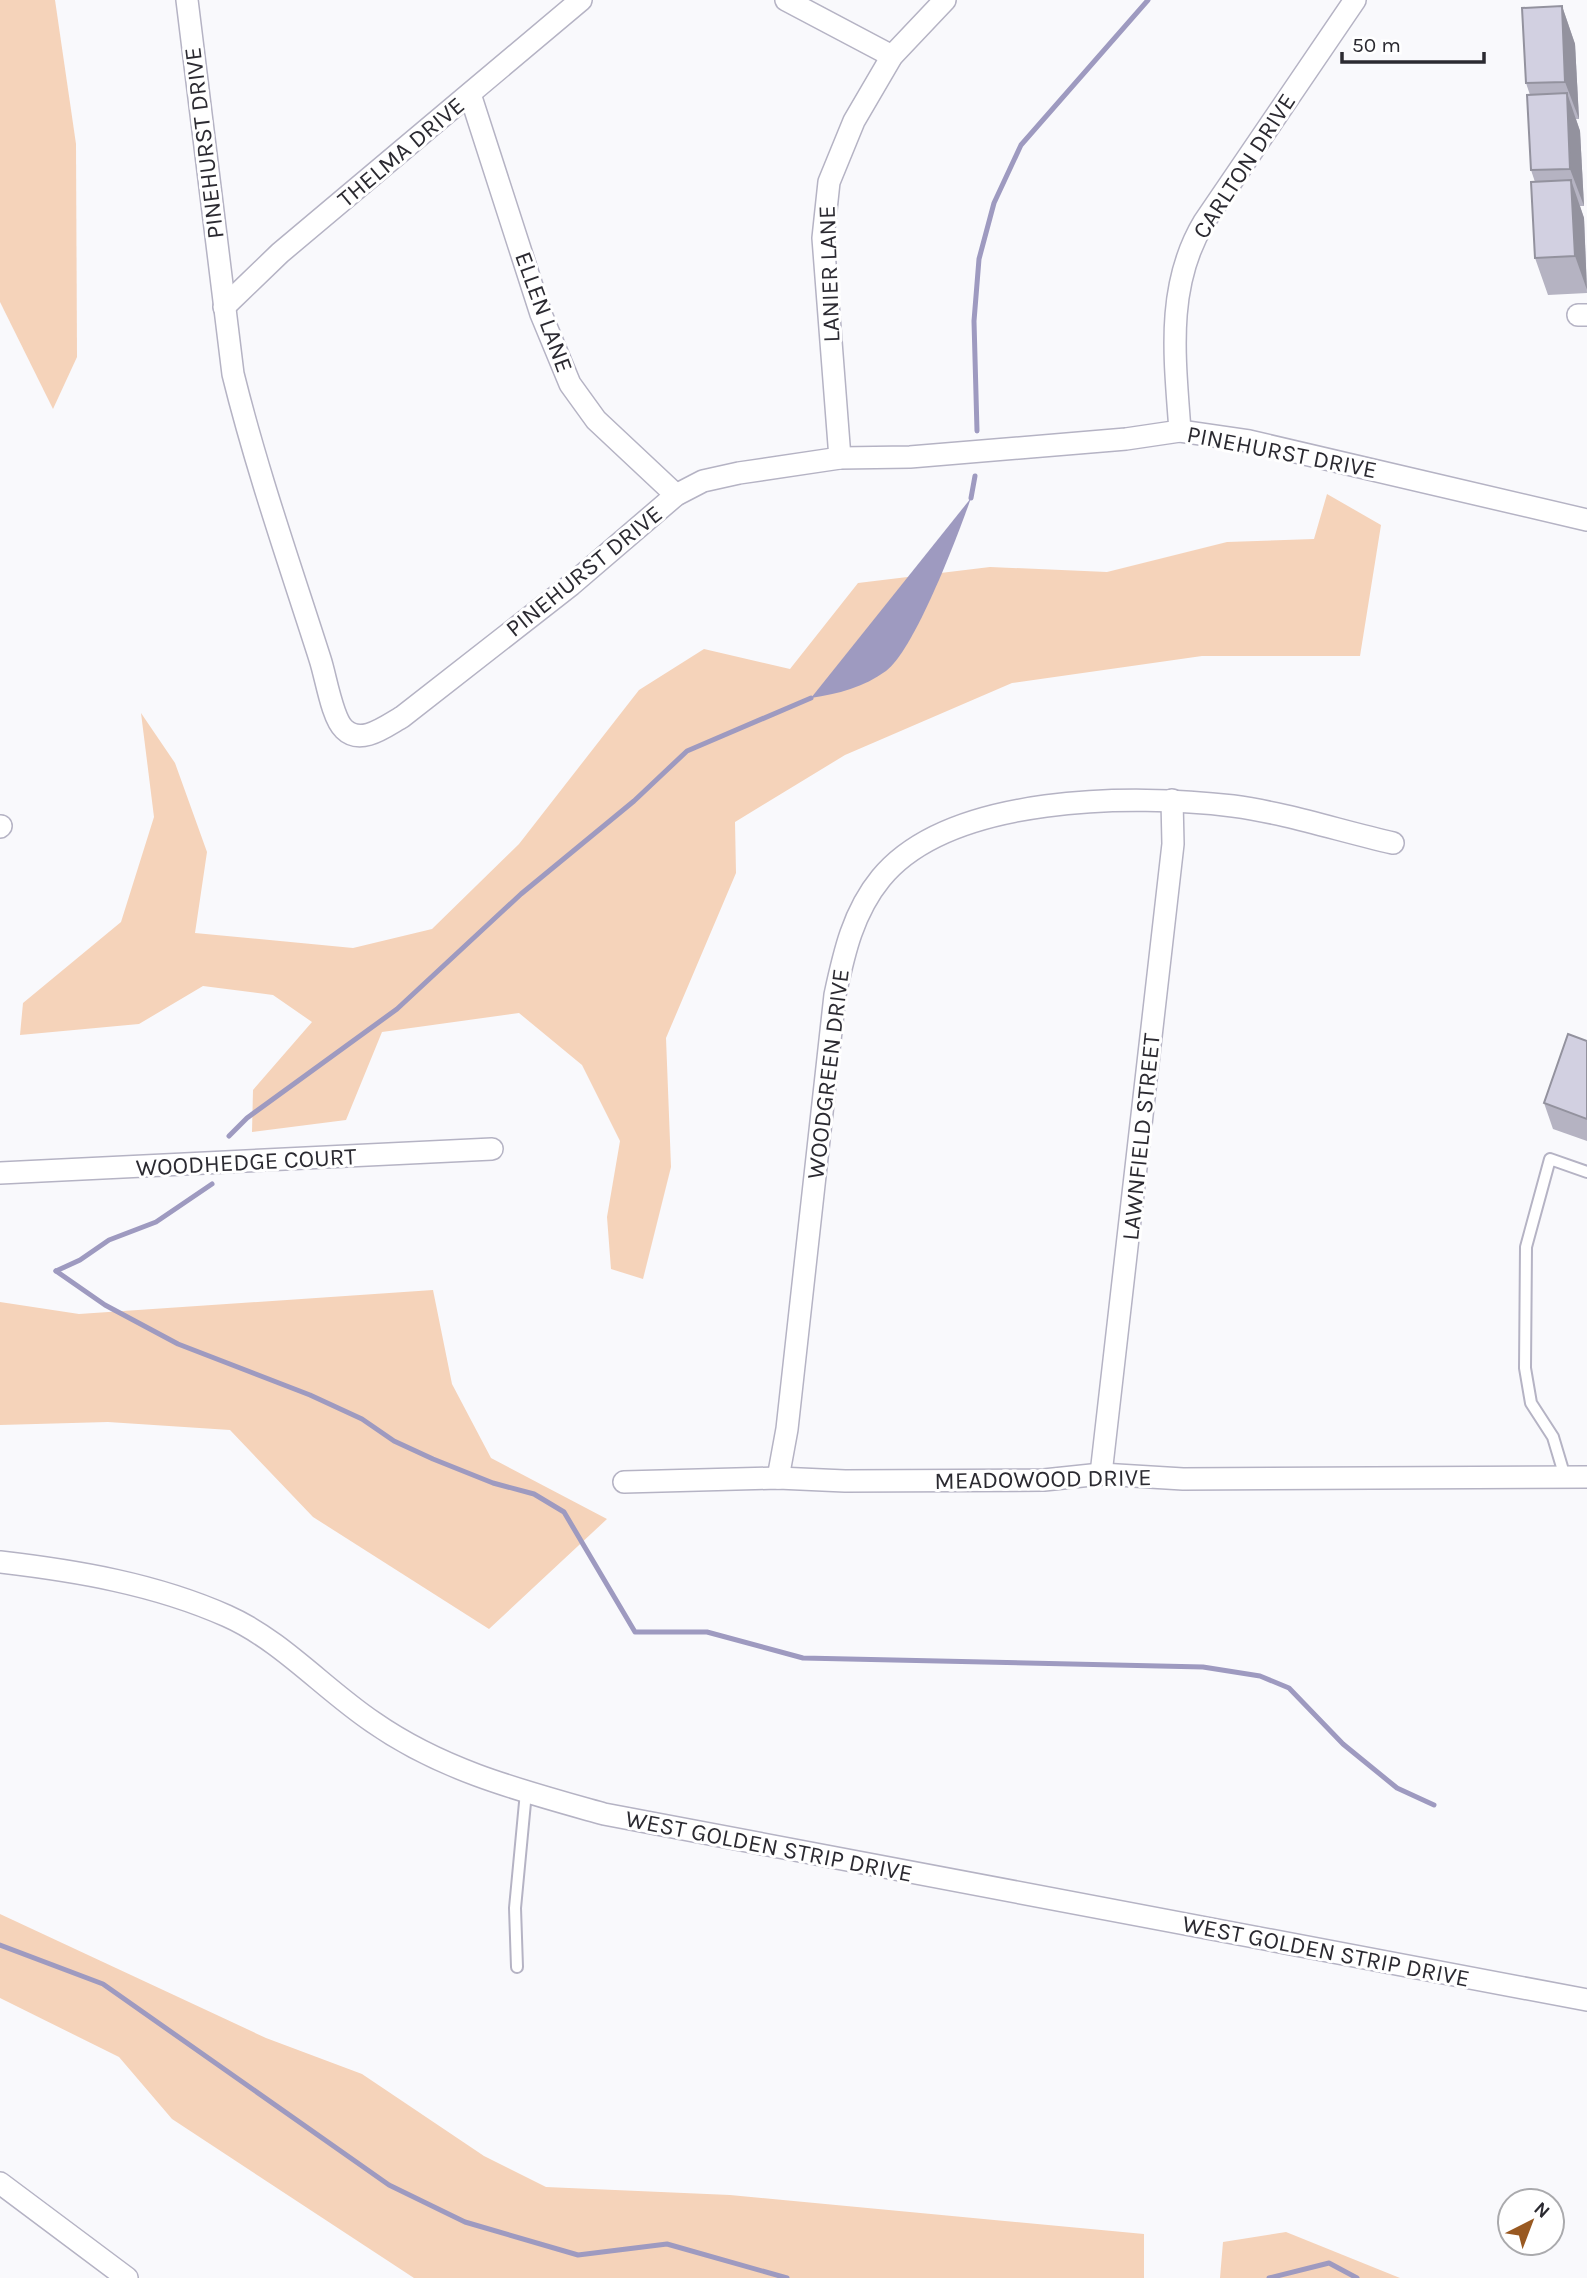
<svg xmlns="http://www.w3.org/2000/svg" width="1587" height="2278" font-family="Karla,sans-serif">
  <rect width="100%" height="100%" fill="#f9f9fc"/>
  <g fill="#f5d3ba">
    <path d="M0,0H55L76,144L77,357L53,409L0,302Z"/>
    <path d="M1327,494L1381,525L1360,656H1202L1012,683L845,755L735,822L736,873L666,1038L671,1167L643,1279L611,1269L607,1217L620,1141L582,1065L519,1013L382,1032L346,1120L252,1132L253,1090L312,1022L273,995L203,986L139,1024L20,1035L23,1003L121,922L154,817L141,713L175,763L207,852L195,933L353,948L432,929L519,844L639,690L704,649L790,669L858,583L990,567L1107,572L1227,542L1314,539Z"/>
    <path d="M433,1290L452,1384L491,1458L607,1519L489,1629L313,1517L230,1430L108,1422L0,1425V1302L79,1314Z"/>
    <path d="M0,1914L266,2038L362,2074L484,2156L546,2187L730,2195L1144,2234V2278H414L172,2119L119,2057L0,1998Z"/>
    <path d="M1286,2232L1400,2278H1220L1223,2242Z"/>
  </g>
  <path fill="#9e9ac0" d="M971,498C958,535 915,649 886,671C864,687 838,694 811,698Z"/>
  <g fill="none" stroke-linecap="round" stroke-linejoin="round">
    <g stroke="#9e9ac0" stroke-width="5">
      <path d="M977,431L974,321L979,259L994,203L1021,145L1148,0"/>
      <path d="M971,498L975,476"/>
      <path d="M229,1136L247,1118L397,1009L521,894L634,801L687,751L811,698"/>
      <path d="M56,1271L105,1305L178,1344L310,1395L362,1419L394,1441L433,1459L493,1483L534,1494L564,1512L635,1632H707L803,1658L1203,1667L1260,1676L1289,1688L1343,1744L1397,1788L1434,1805"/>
      <path d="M56,1271L80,1260L109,1240L156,1222L212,1184"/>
      <path d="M0,1945L103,1984L389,2185L465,2222L578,2255L667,2244L787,2278"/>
      <path d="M1269,2278L1329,2263L1357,2278"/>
    </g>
    <defs>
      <g id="lane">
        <path d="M1565,1477L1553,1437L1531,1403L1525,1368L1526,1247L1550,1159L1587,1172"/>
        <path d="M517,1967L515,1908L526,1792"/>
      </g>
      <g id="street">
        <path d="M187,0L233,374C257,471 290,565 320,659C326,677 332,718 344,729C361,746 386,726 402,717L571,585L676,495L703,481L739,473L840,458L910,457L1126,439L1180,431L1249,441L1587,520"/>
        <path d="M786,0L892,56"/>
        <path d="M470,94L541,314L570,384L596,420L676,495"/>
        <path d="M224,307L280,253L581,0"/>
        <path d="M1578,315H1587"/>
        <path d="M1180,431C1175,359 1165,287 1204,222L1355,0"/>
        <path d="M840,458L823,238L829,182L854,121L892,56L945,0"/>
        <path d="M0,827L1,826"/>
        <path d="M0,1173L492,1149"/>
        <path d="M1101,1474L1173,844L1172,800"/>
        <path d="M778,1478L787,1429L835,995C844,953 853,912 881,878C950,794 1134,794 1233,806C1286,813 1340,831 1393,843"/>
        <path d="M624,1482L778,1478L845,1481L1044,1480L1101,1474L1183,1479L1587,1477"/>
        <path d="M0,1562C77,1571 155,1584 227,1616C281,1640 324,1689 373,1722C443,1771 522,1791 604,1814L1587,2000"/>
        <path d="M0,2183L127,2278"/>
      </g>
    </defs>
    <use href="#lane" stroke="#b5b3c4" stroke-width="14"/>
    <use href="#street" stroke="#b5b3c4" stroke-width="24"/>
    <use href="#lane" stroke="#fff" stroke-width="10"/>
    <use href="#street" stroke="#fff" stroke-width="21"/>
  </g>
  <g fill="#b5b3c2">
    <path d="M1562,6L1575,44L1579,119H1576L1580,131L1584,206H1580L1584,218L1587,293L1548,295L1535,258V182L1531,170L1530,95L1526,83Z"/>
    <path d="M1587,1041V1141L1553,1129L1544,1103Z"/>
  </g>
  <g fill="#93929e">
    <path d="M1562,6L1575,44L1579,119L1565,82Z"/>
    <path d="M1567,93L1580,131L1584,206L1570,169Z"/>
    <path d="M1571,180L1584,218L1587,290L1575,256Z"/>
  </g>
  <g fill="#d2d0e1" stroke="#93929e" stroke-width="2">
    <path d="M1562,6L1565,82L1526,83L1522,8Z"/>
    <path d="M1567,93L1570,169L1531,170L1527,95Z"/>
    <path d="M1571,180L1575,256L1535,258L1531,182Z"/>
    <path d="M1568,1034L1587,1041V1119L1544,1103Z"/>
  </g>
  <g text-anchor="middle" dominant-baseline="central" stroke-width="6" stroke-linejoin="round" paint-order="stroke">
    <g font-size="24" fill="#2b2a31" stroke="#fff">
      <text transform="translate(204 143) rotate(-97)">PINEHURST DRIVE</text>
      <text transform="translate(401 152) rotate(-40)">THELMA DRIVE</text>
      <text transform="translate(1244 166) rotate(-57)">CARLTON DRIVE</text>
      <text transform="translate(829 274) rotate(-92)">LANIER LANE</text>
      <text transform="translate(544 312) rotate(70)">ELLEN LANE</text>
      <text transform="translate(1282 452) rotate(11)">PINEHURST DRIVE</text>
      <text transform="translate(584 571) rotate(-39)">PINEHURST DRIVE</text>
      <text transform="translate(828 1074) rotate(-83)">WOODGREEN DRIVE</text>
      <text transform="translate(1141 1137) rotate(-84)">LAWNFIELD STREET</text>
      <text transform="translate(246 1162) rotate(-3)">WOODHEDGE COURT</text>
      <text transform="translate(1043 1479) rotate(-1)">MEADOWOOD DRIVE</text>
      <text transform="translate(769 1846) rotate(11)">WEST GOLDEN STRIP DRIVE</text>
      <text transform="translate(1326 1951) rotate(11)">WEST GOLDEN STRIP DRIVE</text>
    </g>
  </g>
  <g transform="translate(1531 2222) rotate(42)"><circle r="33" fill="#ffffff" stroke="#aaaaad" stroke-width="2"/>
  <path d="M0-5L12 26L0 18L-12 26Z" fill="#995921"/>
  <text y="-10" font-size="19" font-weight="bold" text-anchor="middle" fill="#2b2a31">N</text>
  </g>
  <path d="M1342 52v10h142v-10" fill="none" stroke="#2b2a31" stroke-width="3.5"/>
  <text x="1352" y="52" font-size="21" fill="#2b2a31" stroke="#ffffff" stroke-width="5" paint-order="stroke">50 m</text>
</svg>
